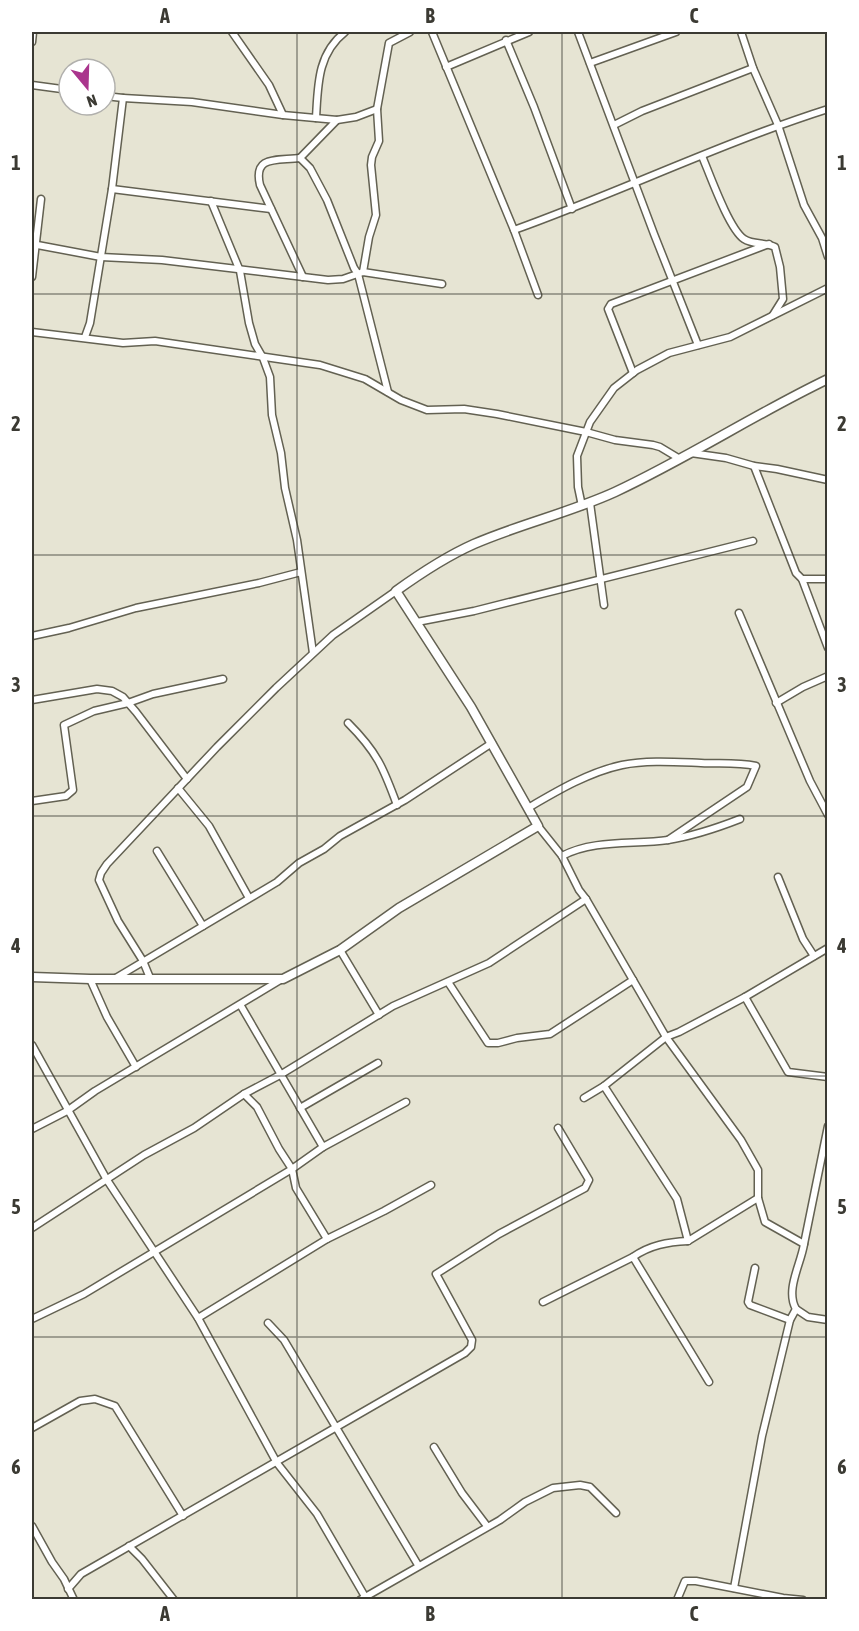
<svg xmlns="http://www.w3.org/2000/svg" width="859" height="1631" font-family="'Asap Condensed',sans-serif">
  <rect width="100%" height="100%" fill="#e6e4d3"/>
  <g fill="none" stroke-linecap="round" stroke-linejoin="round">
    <defs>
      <g id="street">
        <path d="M232,32L269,85L283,115L337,120L300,158L310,168L327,200L354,268L358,274L388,392"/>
        <path d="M432,32L514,230L538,295"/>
        <path d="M578,32L654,234L698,345"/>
        <path d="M741,32L753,68L778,125L804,205L822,238L828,257"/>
        <path d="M506,40L534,107L572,209"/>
        <path d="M32,42L33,32"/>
        <path d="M590,63L676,32"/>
        <path d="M446,67L529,32"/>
        <path d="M32,85L69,90"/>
        <path d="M123,98L192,102L283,115"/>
        <path d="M316,118C318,86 317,54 345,32"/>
        <path d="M337,120L356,117L377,109"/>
        <path d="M614,125L642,111L753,68"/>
        <path d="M702,156C710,175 729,229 744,239C753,245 766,242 775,247L780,267L783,299L773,315"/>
        <path d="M300,158C277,161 253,155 260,185L303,277"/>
        <path d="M112,189L271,209"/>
        <path d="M211,201L240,271L249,323L255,344L263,358L270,377L272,415L281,453L285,488L297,540L313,653"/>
        <path d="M514,230C620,192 721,143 828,109"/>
        <path d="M32,244L101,257L162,260L328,280L343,279L363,272L442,284"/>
        <path d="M363,272L369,237L376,215L371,165L372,157L379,141L377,109L389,43L410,32"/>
        <path d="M32,277L41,199"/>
        <path d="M32,332L123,343L155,341L320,365L365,379L401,400L427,410L464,409L497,414L586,432L615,440L653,445L660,447L680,459"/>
        <path d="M85,337L90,323L112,189L123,98L105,96"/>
        <path d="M633,373L608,309L611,304L769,244"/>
        <path d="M691,453L726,458L754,466L777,469L828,480"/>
        <path d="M754,466L796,573L802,579H828"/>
        <path d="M590,503L604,605"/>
        <path d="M582,506L578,487L577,456L590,422L614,388L637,370L669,353L730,337L828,288"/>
        <path d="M802,579L828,648"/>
        <path d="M739,613L810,781L828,815"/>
        <path d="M417,622L474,611L753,541"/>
        <path d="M32,636L69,628L136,608L259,583L301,572"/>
        <path d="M32,700L97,689L112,691L123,697L136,712L187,779"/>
        <path d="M776,703L803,687L828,676"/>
        <path d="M348,723C377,752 383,767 397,805"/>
        <path d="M178,788L209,826L249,898"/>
        <path d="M32,801L66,796L73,790L64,725L94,711L128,703L153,694L223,679"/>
        <path d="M528,808C557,791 589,772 622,765C647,760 675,762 701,763C720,764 737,762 756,766L747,787L668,840"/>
        <path d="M538,826L562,856L579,890L586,899L666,1037L741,1140L758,1170V1198L765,1222L804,1244C801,1264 785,1290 796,1309L808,1317L828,1320"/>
        <path d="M157,851L203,926"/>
        <path d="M562,856C594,839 634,845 668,840C693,836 717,828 740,819"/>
        <path d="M778,877L803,939L814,956"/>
        <path d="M340,950L379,1015"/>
        <path d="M150,978L143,961L118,921L99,880L101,873L107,864L217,747L276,688L333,635L396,591"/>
        <path d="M90,979L107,1017L136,1067"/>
        <path d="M114,979L277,882L299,863L324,849L340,836L405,800L492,743"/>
        <path d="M448,982L488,1043H498L517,1038L550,1034L633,980"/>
        <path d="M745,997L788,1072L828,1077"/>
        <path d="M241,1006L323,1147"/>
        <path d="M32,1045L107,1180L198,1318L277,1463L317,1514L367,1600"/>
        <path d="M604,1086L677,1199L688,1241L758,1198"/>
        <path d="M244,1094L257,1107L279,1149L292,1169L296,1188L327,1239"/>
        <path d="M584,1098L604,1086L666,1037L679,1032L745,997L828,948"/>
        <path d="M300,1108L378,1063"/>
        <path d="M32,1129L67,1111L95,1091L282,979"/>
        <path d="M32,1228L144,1155L194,1128L244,1094L280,1075L393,1006L489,963L586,899"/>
        <path d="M804,1244L828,1126"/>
        <path d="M633,1257L709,1382"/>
        <path d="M755,1268L748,1302L750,1305L790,1320"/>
        <path d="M543,1302L633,1257C650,1245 668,1242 688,1241"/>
        <path d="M198,1318L327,1239L384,1211L431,1185"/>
        <path d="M32,1319L84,1294L292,1169L323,1147L406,1102"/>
        <path d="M268,1323L284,1340L418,1565"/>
        <path d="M32,1428L80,1401L95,1399L115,1406L183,1516"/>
        <path d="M434,1447L462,1493L487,1526"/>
        <path d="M32,1526L52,1562L64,1579L74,1600"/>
        <path d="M129,1546L142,1559L174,1600"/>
        <path d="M734,1588L762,1436L790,1320L796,1309"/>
        <path d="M68,1589L81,1574L465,1353L471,1347L472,1340L436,1274L499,1234L585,1188L589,1180L558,1128"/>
        <path d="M360,1600L500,1520L525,1502L553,1488L580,1485L590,1487L616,1513"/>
        <path d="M677,1600L685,1581H696L783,1598L803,1600"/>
      </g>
      <path id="secondary" d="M32,977L90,979H283L340,950L399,908L538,826L471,707L396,591C421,573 447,556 474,544C520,524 569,513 615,492C688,458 755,414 828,379"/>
    </defs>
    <use href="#street" stroke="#636152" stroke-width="9"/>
    <use href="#secondary" stroke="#636152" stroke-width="11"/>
    <use href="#street" stroke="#fff" stroke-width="6"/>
    <use href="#secondary" stroke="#fff" stroke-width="8"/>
  </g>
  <path fill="none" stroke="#3b3a33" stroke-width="1.5" stroke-opacity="0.55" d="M297,32V1600M562,32V1600M32,294H828M32,555H828M32,816H828M32,1076H828M32,1337H828"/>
  <rect width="859" height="1631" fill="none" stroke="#ffffff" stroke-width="66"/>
  <g transform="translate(87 87) rotate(161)"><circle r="28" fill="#ffffff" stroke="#b1b0ad" stroke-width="1.5"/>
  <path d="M0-4.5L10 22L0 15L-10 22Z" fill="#aa358d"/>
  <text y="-9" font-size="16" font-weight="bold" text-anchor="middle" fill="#3b3a33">N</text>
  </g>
  <rect x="33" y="33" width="793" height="1565" fill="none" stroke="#3b3a33" stroke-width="2"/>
  <g font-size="20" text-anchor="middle" font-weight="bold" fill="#3b3a33">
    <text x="165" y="23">A</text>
    <text x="430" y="23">B</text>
    <text x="694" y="23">C</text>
    <text x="16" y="170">1</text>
    <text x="842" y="170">1</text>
    <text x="16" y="431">2</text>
    <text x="842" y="431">2</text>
    <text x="16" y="692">3</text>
    <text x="842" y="692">3</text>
    <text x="16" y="953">4</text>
    <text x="842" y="953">4</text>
    <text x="16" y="1214">5</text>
    <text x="842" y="1214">5</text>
    <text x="16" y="1474">6</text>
    <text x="842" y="1474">6</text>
    <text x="165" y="1621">A</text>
    <text x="430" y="1621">B</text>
    <text x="694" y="1621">C</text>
  </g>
</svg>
